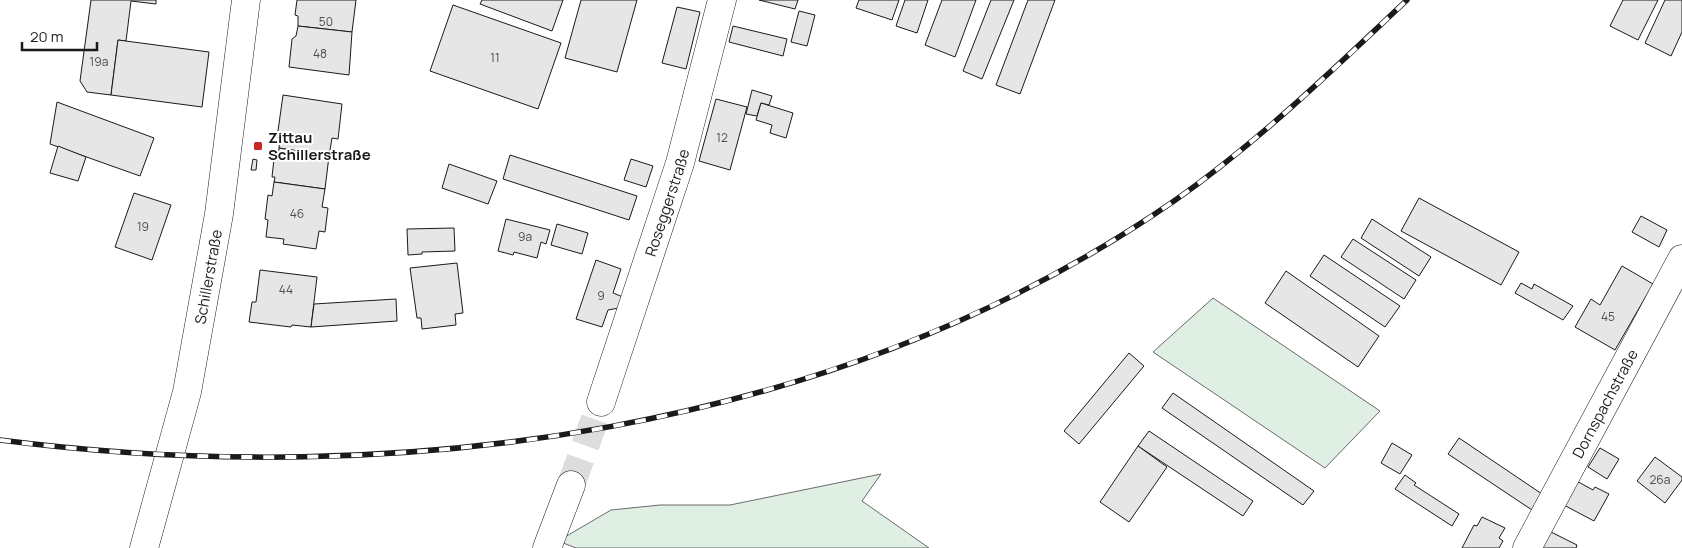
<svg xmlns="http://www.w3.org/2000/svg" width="1682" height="548" font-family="Manrope,sans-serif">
  <rect width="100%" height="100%" fill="#fff"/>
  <g fill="#e0efe3" stroke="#6a6a6a">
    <path d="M1213,298L1380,411L1325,468L1153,352Z"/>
    <path d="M881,474L862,501L929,548H576L558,541L611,510L660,505H730Z"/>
  </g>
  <g fill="#e6e6e6" stroke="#1a1a1a">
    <path d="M91,0H156V4L131,1L126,41L118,40L111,95L87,92L80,81Z"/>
    <path d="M297,0H356L352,32L298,26V16L295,15Z"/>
    <path d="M482,0H563L552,31L480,4Z"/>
    <path d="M581,0H637L617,72L565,58Z"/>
    <path d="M759,0H798L795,9Z"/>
    <path d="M859,0H899L892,20L856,8Z"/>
    <path d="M905,0H928L917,33L896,26Z"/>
    <path d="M942,0H976L955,57L925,45Z"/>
    <path d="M991,0H1014L982,79L963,71Z"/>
    <path d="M1028,0H1055L1020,94L996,85Z"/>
    <path d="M1623,0H1658L1638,40L1610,26Z"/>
    <path d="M1665,0H1682V32L1671,56L1645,43Z"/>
    <path d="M453,5L561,43L538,109L430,71Z"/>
    <path d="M677,7L700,12L686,69L662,63Z"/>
    <path d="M799,11L815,15L807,46L791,42Z"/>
    <path d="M298,26L352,32L349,75L289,67L292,39L296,36Z"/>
    <path d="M733,26L787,39L783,56L729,42Z"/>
    <path d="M118,40L209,52L202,107L111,95Z"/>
    <path d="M752,90L772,96L769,105L761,103L757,116L746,114Z"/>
    <path d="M283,95L342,104L338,139L332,138L329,156L279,148L280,138H277Z"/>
    <path d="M716,99L747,107L730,170L699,161Z"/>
    <path d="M57,102L154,138L140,176L50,144Z"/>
    <path d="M761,103L793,113L786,138L770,133L772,125L756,120Z"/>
    <path d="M58,146L86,157L78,181L50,173Z"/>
    <path d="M279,148L329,156L325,189L274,182L275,177H272L274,159L278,160Z"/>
    <path d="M510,155L637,196L629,220L503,179Z"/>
    <path d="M253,159L257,160L256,170H251Z"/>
    <path d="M631,159L653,166L646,187L624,180Z"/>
    <path d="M449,164L497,181L488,204L442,188Z"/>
    <path d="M274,182L325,189L322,207L328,208L325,232L319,231L316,249L283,244L284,239L266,237L268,220L265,219L268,195L272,196Z"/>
    <path d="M134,193L171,205L152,260L115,247Z"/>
    <path d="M1419,198L1519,252L1501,285L1401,231Z"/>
    <path d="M1641,216L1667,230L1659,247L1632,232Z"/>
    <path d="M506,219L550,230L546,244L541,242L537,258L514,252L513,255L498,251Z"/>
    <path d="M1372,219L1431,257L1419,276L1361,238Z"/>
    <path d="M557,224L588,233L582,254L551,245Z"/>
    <path d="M454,228L455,251L422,252V254L408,255L407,229Z"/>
    <path d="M1353,239L1416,280L1404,299L1341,257Z"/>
    <path d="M1324,255L1400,306L1385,327L1310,276Z"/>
    <path d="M596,260L621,269L613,293L623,297L619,308L608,310L602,327L576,319Z"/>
    <path d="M457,263L463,313L455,314L456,325L422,329L421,318H417L410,268Z"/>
    <path d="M1622,266L1653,284L1615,350L1575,327L1591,299L1600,305Z"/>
    <path d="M260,270L317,277L311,327L292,325L291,327L249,322L252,302H256Z"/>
    <path d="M1286,271L1379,336L1358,367L1265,303Z"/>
    <path d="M1521,283L1532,289L1534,284L1573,306L1563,320L1515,293Z"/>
    <path d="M396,299L397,321L311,327L314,304Z"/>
    <path d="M1129,353L1144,366L1079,444L1064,431Z"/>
    <path d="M1173,393L1314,491L1303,505L1162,408Z"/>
    <path d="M1149,431L1253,501L1243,516L1138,446Z"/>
    <path d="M1459,438L1542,494L1532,510L1448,454Z"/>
    <path d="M1392,443L1412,455L1400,474L1381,463Z"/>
    <path d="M1138,446L1167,467L1129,522L1100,502Z"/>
    <path d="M1600,448L1619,459L1607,479L1588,467Z"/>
    <path d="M1655,457L1682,477V480L1665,503L1637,481Z"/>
    <path d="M1405,475L1416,483L1414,485L1459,514L1452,526L1395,489Z"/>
    <path d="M1573,479L1593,490L1595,487L1609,494L1594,521L1560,503Z"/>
    <path d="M1482,517L1505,528L1499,538L1503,541L1499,548H1462L1474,525L1477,526Z"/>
    <path d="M1547,530L1577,545L1576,548H1538Z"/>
  </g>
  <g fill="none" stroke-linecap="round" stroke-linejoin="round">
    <path stroke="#ddd" stroke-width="28" stroke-dasharray="28 14" stroke-linecap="butt" d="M571,485L601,402"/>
    <defs>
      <g id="minor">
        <path id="s1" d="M601,402L680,163L722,0"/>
        <path d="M547,548L571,485"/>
        <path id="s2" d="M1527,548L1682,259"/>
      </g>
      <g id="major">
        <path id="s3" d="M144,548L187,392L219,214L246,0"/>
      </g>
    </defs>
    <use href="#minor" stroke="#1a1a1a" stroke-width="29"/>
    <use href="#major" stroke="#1a1a1a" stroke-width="29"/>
    <use href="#minor" stroke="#fff" stroke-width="28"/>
    <use href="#major" stroke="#fff" stroke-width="28"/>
    <defs>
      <path id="rail" d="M0,440C398,491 838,433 1174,201C1258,142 1333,70 1407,0"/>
    </defs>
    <use href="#rail" stroke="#1a1a1a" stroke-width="5.5"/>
    <use href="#rail" stroke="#fff" stroke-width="4" stroke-dasharray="11" stroke-linecap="butt"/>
  </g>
  <rect fill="#c62828" stroke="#fff" stroke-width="2" x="253" y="141" width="10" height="10" rx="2.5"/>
  <g text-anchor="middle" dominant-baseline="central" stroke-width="4" stroke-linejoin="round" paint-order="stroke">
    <g font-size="12" fill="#4d4d4d">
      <text x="326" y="21">50</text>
      <text x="320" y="53">48</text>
      <text x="495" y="57">11</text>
      <text x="99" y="61">19a</text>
      <text x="722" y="137">12</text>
      <text x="297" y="213">46</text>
      <text x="143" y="226">19</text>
      <text x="525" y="236">9a</text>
      <text x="286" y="289">44</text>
      <text x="601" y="295">9</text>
      <text x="1608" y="316">45</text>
      <text x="1660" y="479">26a</text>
    </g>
    <g font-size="15" font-weight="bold" fill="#1a1a1a" stroke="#fff" text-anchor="start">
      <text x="268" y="137">Zittau<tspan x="268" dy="17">Schillerstraße</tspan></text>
    </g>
    <g font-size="15" fill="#1a1a1a" stroke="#fff">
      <text stroke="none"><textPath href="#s1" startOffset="210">Roseggerstraße</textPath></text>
      <text stroke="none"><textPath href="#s3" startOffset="279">Schillerstraße</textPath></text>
      <text stroke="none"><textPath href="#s2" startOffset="164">Dornspachstraße</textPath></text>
    </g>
  </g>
  <path d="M22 42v8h75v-8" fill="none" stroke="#1a1a1a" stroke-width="2.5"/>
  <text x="30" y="42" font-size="15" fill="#1a1a1a" stroke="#ffffff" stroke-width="4" paint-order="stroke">20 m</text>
</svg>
